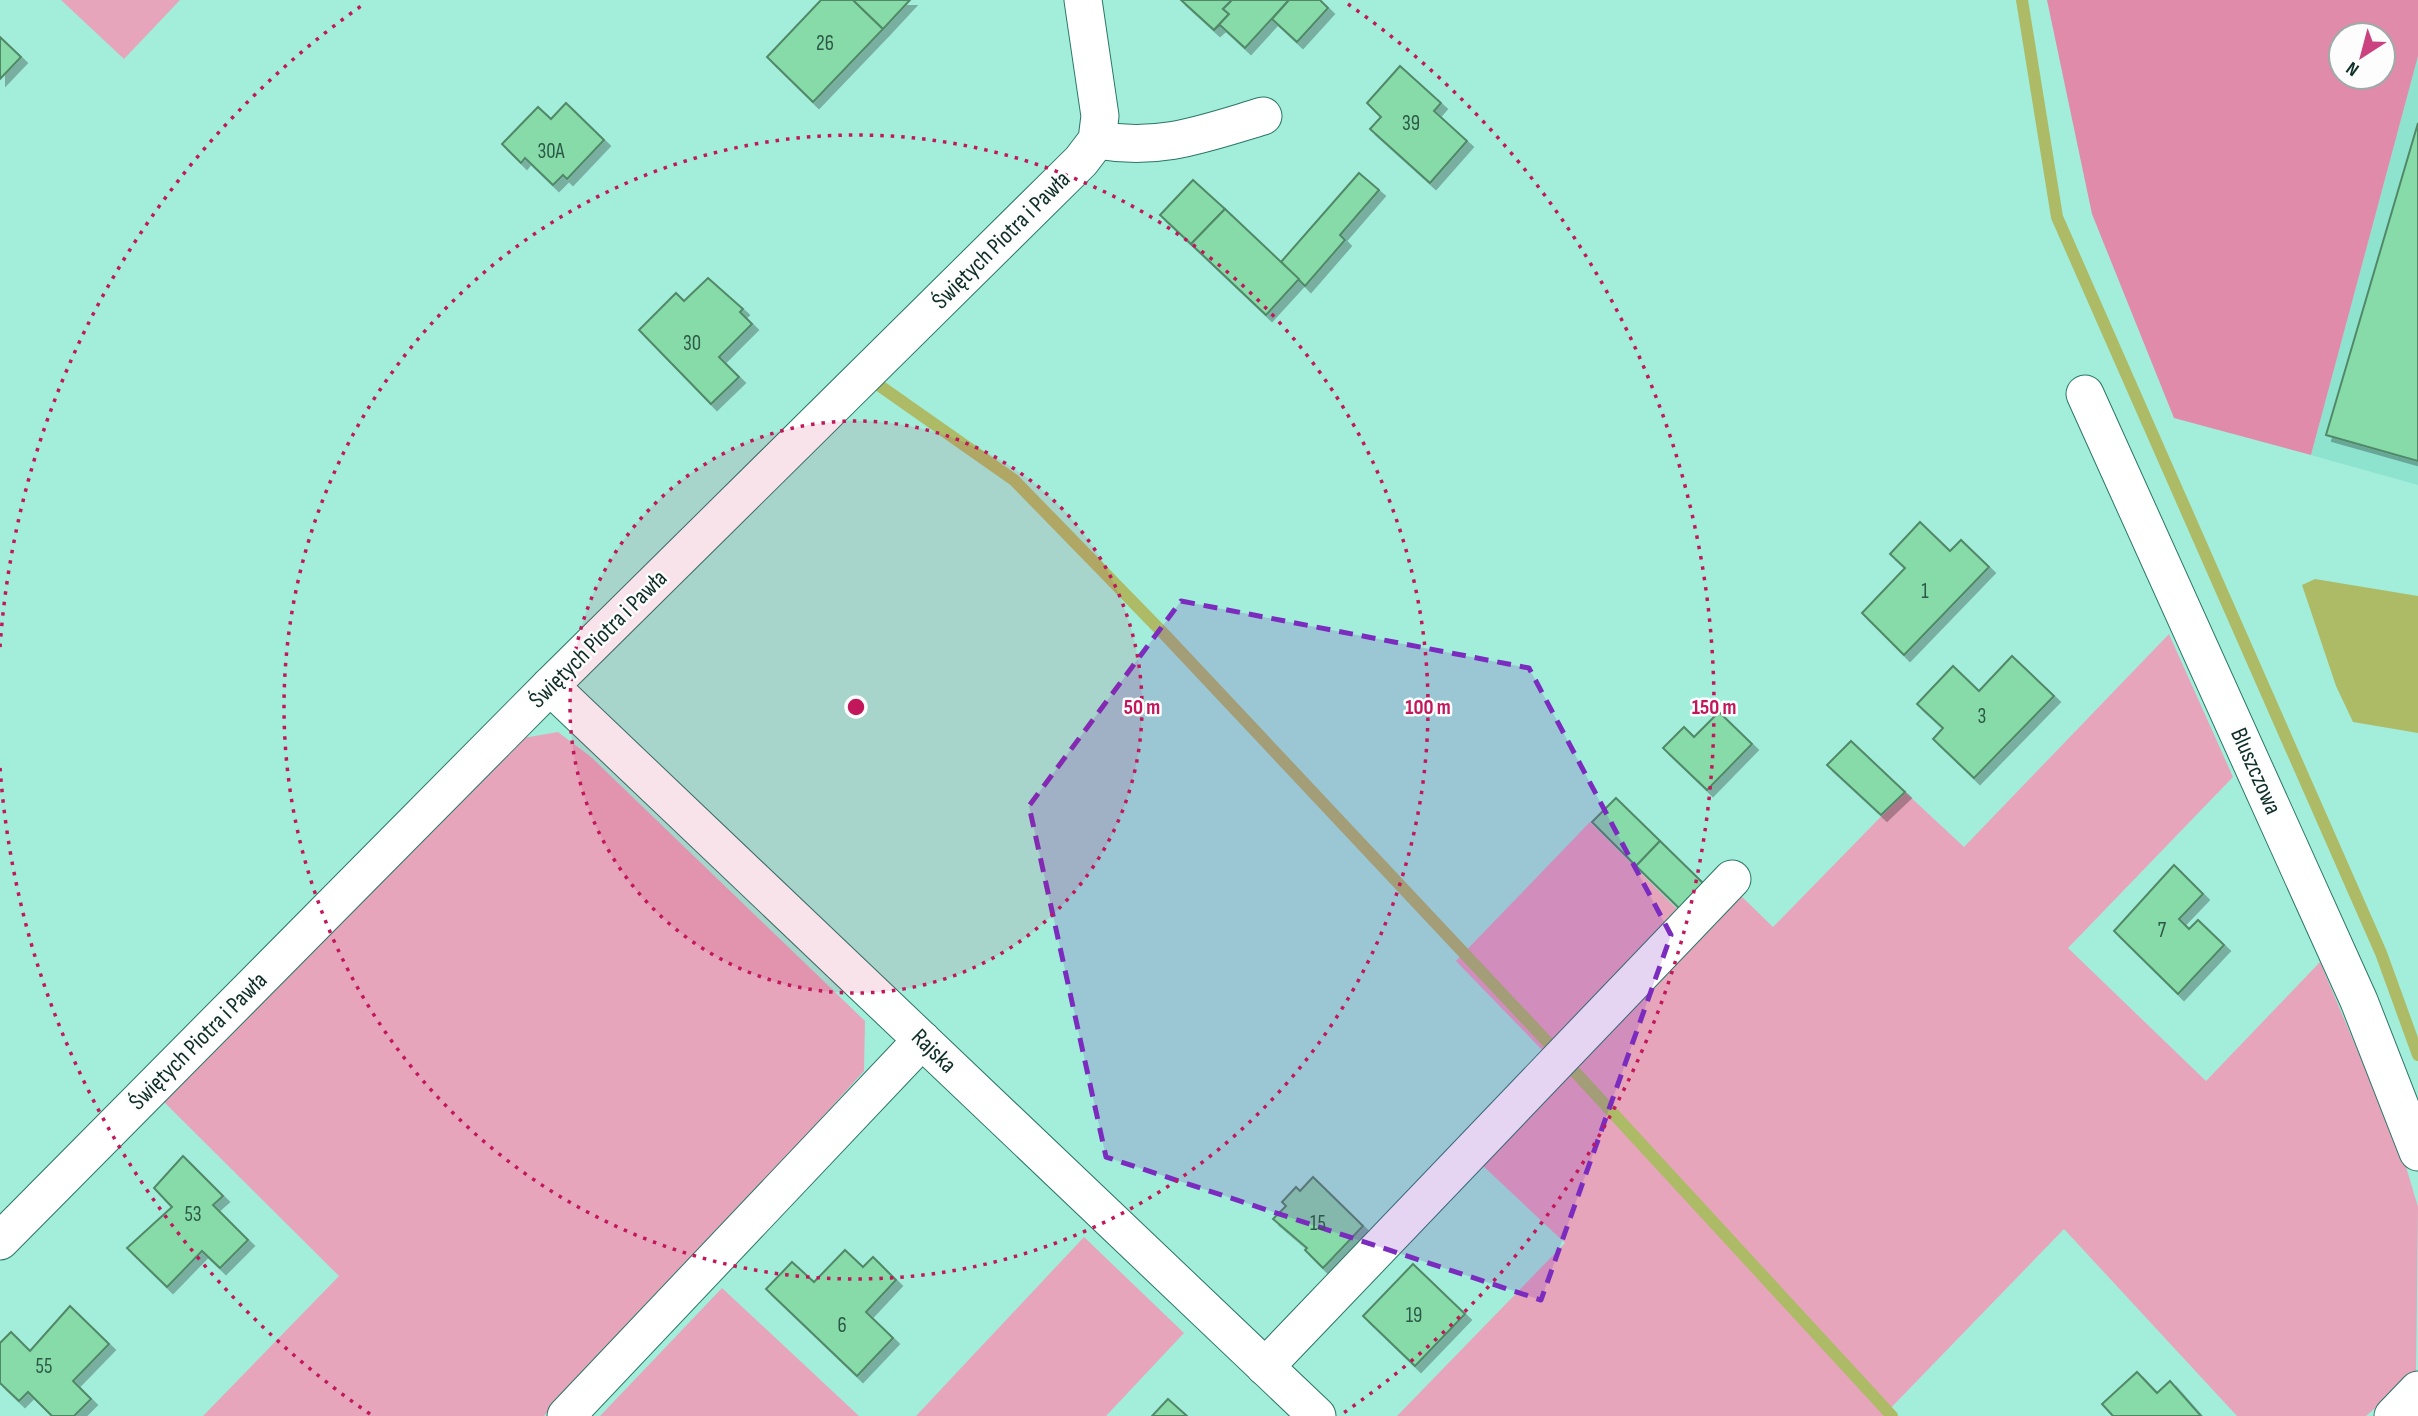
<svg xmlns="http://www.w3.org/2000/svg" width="2418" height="1416" font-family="'Sofia Sans Condensed',sans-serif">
  <defs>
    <filter id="shadow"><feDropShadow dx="6" dy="6" stdDeviation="0" flood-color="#0004"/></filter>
  </defs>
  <rect width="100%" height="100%" fill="#a3eedb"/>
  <path fill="#8ee3ce" d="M2418,56V485L2311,455Z"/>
  <g fill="#e6a5bb">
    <path d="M61,0H180L124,59Z"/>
    <path d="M2169,634L2233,777L2068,948L2206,1081L2320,962L2404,1160L2418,1207L2416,1373L2366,1416H2237L2064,1229L1883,1416H1397L1565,1243L1480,1163L1735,890L1773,927L1905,792L1964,847Z"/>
    <path d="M558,732L591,757L865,1021L864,1071L700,1253L544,1416H203L339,1276L163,1101L523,738Z"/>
    <path d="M1590,822L1682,914L1546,1054L1456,961Z"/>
    <path d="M1084,1237L1184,1333L1106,1416H916Z"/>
    <path d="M722,1288L859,1416H600Z"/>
  </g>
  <path fill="#e08baa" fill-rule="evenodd" d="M2047,0H2418V56L2311,455L2174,418L2092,214ZM2341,35H2383V77H2341Z"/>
  <path fill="#adbb67" d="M2315,579L2418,596V733L2353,722L2336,686L2302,585Z"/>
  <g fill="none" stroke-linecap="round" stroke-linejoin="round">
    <g stroke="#adbb67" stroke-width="12">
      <path d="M2022,0L2057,217L2381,953L2418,1055"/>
      <path d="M880,386L1014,480L1166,636L1554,1049"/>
      <path d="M1576,1073L1892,1416"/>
    </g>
  </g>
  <g fill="#86dba8" stroke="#518968" stroke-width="2" filter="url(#shadow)">
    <path d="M821,0H853L883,29L813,102L767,57Z"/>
    <path d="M853,0H910L883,29Z"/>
    <path d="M1181,0H1232L1223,9L1229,14L1214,30Z"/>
    <path d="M1232,0H1289L1245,48L1220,25L1214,30L1229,14L1223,9Z"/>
    <path d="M1289,0H1320L1328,8L1297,42L1272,19Z"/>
    <path d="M0,37L21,57L0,79Z"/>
    <path d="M1400,66L1441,103L1434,111L1467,141L1430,183L1370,129L1381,117L1367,103Z"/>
    <path d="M566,103L604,140L567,179L563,175L553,185L525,158L521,163L502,144L538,107L551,119Z"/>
    <path d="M2418,123V461L2326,435Z"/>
    <path d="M1359,173L1379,190L1340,235L1345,240L1305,286L1281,262Z"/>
    <path d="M1193,180L1225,209L1191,244L1160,215Z"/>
    <path d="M1225,209L1299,279L1266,315L1191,244Z"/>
    <path d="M708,278L743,309L740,312L752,324L719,357L739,377L711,404L639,330L676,293L684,301Z"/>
    <path d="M1920,522L1950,551L1961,540L1989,567L1904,655L1862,613L1905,568L1890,554Z"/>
    <path d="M2012,656L2054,696L1974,778L1933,739L1943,728L1917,704L1953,666L1979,691Z"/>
    <path d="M1719,712L1752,744L1707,790L1663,748L1684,727L1694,737Z"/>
    <path d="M1851,741L1905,792L1881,815L1827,765Z"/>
    <path d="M1616,798L1660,841L1636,866L1592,822Z"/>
    <path d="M1660,841L1706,886L1682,911L1636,866Z"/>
    <path d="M2174,865L2203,894L2179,919L2189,929L2198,920L2224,945L2178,994L2114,931Z"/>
    <path d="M183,1156L223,1196L213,1205L248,1240L220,1268L202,1251L167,1287L127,1248L172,1207L154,1188Z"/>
    <path d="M1313,1177L1363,1226L1323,1268L1305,1250L1307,1248L1273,1219L1286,1206L1282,1202L1296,1187L1300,1191Z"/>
    <path d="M845,1250L863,1267L873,1257L896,1280L866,1312L893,1338L857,1376L766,1289L792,1262L814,1282Z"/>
    <path d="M1413,1264L1465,1314L1415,1366L1363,1316Z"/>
    <path d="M70,1306L109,1344L73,1381L91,1399L74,1416H52L28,1392L19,1401L0,1383V1343L11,1332L30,1351Z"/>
    <path d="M2137,1372L2157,1393L2170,1381L2201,1416H2113L2102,1404Z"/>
    <path d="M1168,1399L1187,1416H1152Z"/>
  </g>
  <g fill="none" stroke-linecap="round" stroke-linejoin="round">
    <defs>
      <g id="minor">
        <path d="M1097,140C1160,151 1203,134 1263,116"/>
        <path d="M2085,394L2359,1001L2418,1152"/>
        <path d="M550,686L1317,1416"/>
        <path d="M0,1241L550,686L1081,161L1097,140L1100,116L1083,0"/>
        <path d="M1265,1367L1732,879"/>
        <path d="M566,1416L922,1040"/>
        <path d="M2393,1416L2418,1390"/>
      </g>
    </defs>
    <use href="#minor" stroke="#2a7666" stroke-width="39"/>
    <use href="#minor" stroke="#fff" stroke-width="37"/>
  </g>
  <path fill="#7b2cbf" fill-opacity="0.2" stroke="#7b2cbf" stroke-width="5" stroke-dasharray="14 9" stroke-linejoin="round" d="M1181,601L1529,668L1671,935L1541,1300L1106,1157L1029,806Z"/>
  <circle cx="856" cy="707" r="286" fill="#c2185b" fill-opacity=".12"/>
  <g fill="none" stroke="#c2185b" stroke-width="3.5" stroke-dasharray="3.5 7">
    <circle cx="856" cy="707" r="286"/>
    <circle cx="856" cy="707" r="572"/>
    <path d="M370 1414A858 858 0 0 1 0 767M0 647A858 858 0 0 1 364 4M1348 4A858 858 0 0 1 1342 1414"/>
  </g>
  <g text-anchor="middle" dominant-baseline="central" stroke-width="5" stroke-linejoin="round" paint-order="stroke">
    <g font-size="21" fill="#2c5947">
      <text x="825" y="43">26</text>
      <text x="1411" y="123">39</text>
      <text x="551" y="151">30A</text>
      <text x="692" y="343">30</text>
      <text x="1925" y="591">1</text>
      <text x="1982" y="716">3</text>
      <text x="2162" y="930">7</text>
      <text x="193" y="1214">53</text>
      <text x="1318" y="1223">15</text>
      <text x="1414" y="1315">19</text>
      <text x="842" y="1325">6</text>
      <text x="44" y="1366">55</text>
    </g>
    <g font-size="24" fill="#0e2e27" stroke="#fdfdfd">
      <text transform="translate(1001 240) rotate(-45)">Świętych Piotra i Pawła</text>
      <text transform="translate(598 639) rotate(-45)">Świętych Piotra i Pawła</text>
      <text transform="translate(2256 771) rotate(66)">Bluszczowa</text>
      <text transform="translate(198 1041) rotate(-45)">Świętych Piotra i Pawła</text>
      <text transform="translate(934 1051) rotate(44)">Rajska</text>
    </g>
  </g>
  <circle cx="856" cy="707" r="10" fill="#c2185b" stroke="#fdfdfd" stroke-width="3.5"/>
  <g font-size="21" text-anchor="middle" font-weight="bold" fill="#c2185b" stroke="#fdfdfd" stroke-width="5" stroke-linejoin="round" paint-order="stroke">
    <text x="1142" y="714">50 m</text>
    <text x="1428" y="714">100 m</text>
    <text x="1714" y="714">150 m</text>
  </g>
  <g transform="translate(2362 56) rotate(216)"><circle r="33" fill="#fdfdfd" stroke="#9daaa7" stroke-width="2"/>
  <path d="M0-5L12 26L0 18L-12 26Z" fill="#ca427f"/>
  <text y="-10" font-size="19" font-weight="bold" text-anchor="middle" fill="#0e2e27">N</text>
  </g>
</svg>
